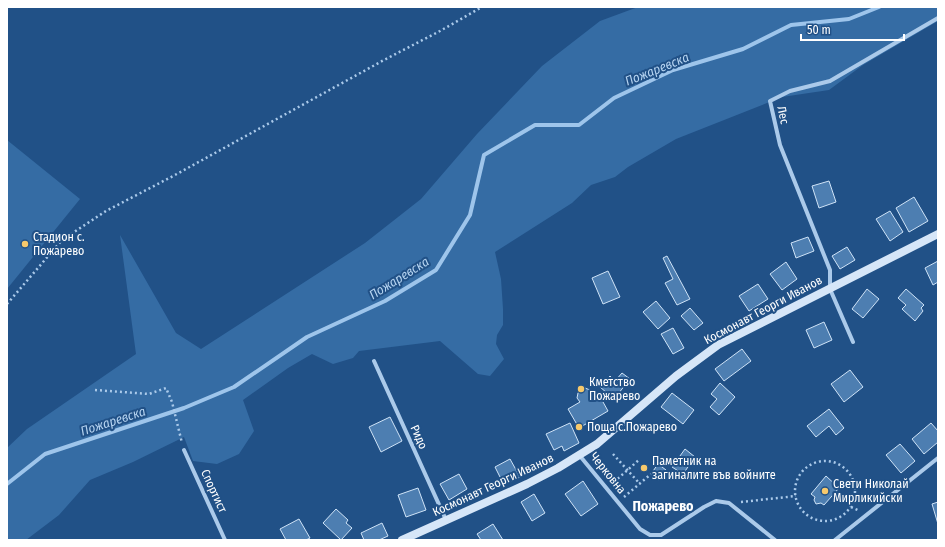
<svg xmlns="http://www.w3.org/2000/svg" width="945" height="547" font-family="'Fira Sans Condensed',sans-serif">
  <rect width="100%" height="100%" fill="#215187"/>
  <g fill="#356ca4">
    <path d="M638,7H938V21L863,65L829,90L782,97L676,139L628,167L615,177L591,185L572,203L495,252L501,279L503,309V325L497,335L496,344L504,359L490,376L478,374L440,341L359,351L353,358L333,364L312,354L288,368L243,400L254,431L239,454L217,464L193,461L184,437L133,462L90,480L59,515L26,540H7V448L27,429L136,354L120,235L176,333L201,349L365,243L421,199L477,134L542,66L600,21Z"/>
    <path d="M7,140L80,199L7,289Z"/>
  </g>
  <g fill="none" stroke-linecap="round" stroke-linejoin="round">
    <path stroke="#9ec5eb" stroke-width="4" d="M7,484L45,454L184,408L234,387L307,337L385,301L436,270L470,215L484,155L535,125H579L614,98L673,70L743,49L791,25L849,19L879,7"/>
  </g>
  <g fill="#4d7eb1" stroke="#cfe3f7">
    <path d="M829,181L836,202L819,208L812,186Z"/>
    <path d="M914,197L928,221L909,232L896,208Z"/>
    <path d="M890,211L903,232L890,241L876,219Z"/>
    <path d="M808,237L814,251L796,258L791,243Z"/>
    <path d="M847,247L855,260L840,269L832,256Z"/>
    <path d="M667,256L690,299L677,305L665,283L673,279L663,258Z"/>
    <path d="M938,261V282L933,285L925,268Z"/>
    <path d="M786,262L797,279L782,290L770,274Z"/>
    <path d="M608,271L620,297L603,304L592,278Z"/>
    <path d="M758,284L768,299L749,311L739,296Z"/>
    <path d="M867,289L879,299L863,318L852,309Z"/>
    <path d="M906,289L924,305L921,308L923,311L915,321L902,309L906,305L898,298Z"/>
    <path d="M656,301L670,318L658,329L643,312Z"/>
    <path d="M690,308L703,323L694,330L681,316Z"/>
    <path d="M824,322L832,340L814,348L806,330Z"/>
    <path d="M673,328L684,348L673,354L661,334Z"/>
    <path d="M742,349L751,361L724,381L715,369Z"/>
    <path d="M850,370L863,387L844,402L831,384Z"/>
    <path d="M622,373L630,379L614,399L600,387L610,376L615,381Z"/>
    <path d="M720,383L735,397L719,415L710,407L717,399L711,394Z"/>
    <path d="M585,388L590,390L593,396L598,393L608,411L579,428L568,409L580,402L577,398L578,393L581,389Z"/>
    <path d="M672,393L694,410L683,424L661,407Z"/>
    <path d="M829,409L844,428L836,435L829,426L816,437L807,426Z"/>
    <path d="M390,417L402,441L381,452L369,427Z"/>
    <path d="M570,423L579,443L564,451L562,446L554,450L546,434Z"/>
    <path d="M931,423L938,431V442L924,454L912,439Z"/>
    <path d="M900,444L915,461L901,473L886,455Z"/>
    <path d="M685,449L695,457L683,474L672,467Z"/>
    <path d="M510,459L520,477L504,485L495,467Z"/>
    <path d="M658,464L666,470L659,480L651,474Z"/>
    <path d="M459,474L467,489L449,500L440,484Z"/>
    <path d="M826,476L839,488L824,505L821,503L816,504L814,500L815,497L811,494Z"/>
    <path d="M583,481L598,504L581,516L565,494Z"/>
    <path d="M418,488L426,510L406,517L398,495Z"/>
    <path d="M534,494L545,513L532,521L521,502Z"/>
    <path d="M938,502V524L932,504Z"/>
    <path d="M336,509L348,520L346,523L352,528L341,540L323,523Z"/>
    <path d="M299,519L310,538L306,540H286L280,529Z"/>
    <path d="M382,523L388,536L379,540H364L361,533Z"/>
    <path d="M493,524L503,540H481L477,534Z"/>
  </g>
  <g fill="none" stroke-linecap="round" stroke-linejoin="round">
    <g stroke="#abcaea" stroke-width="2.5" stroke-dasharray="2 3" stroke-linecap="butt">
      <path d="M7,304L62,240L106,211L175,175L384,60L440,31L482,7"/>
      <path d="M95,390L149,394L166,388L172,402L182,443"/>
      <path d="M613,454L640,484"/>
      <circle cx="825" cy="491" r="30"/>
      <path d="M614,482L640,459"/>
      <path d="M624,497L651,474"/>
      <path d="M741,502L796,496"/>
      <path d="M851,507L860,511"/>
    </g>
    <g stroke="#abcaea" stroke-width="4">
      <path d="M853,342L830,289V270L780,145L770,101L790,91L830,81L938,18"/>
      <path d="M374,361L446,520"/>
      <path d="M184,450L225,540"/>
      <path d="M580,456L640,529L650,535H661L704,507L716,501L729,503L775,540"/>
      <path d="M835,540L938,458"/>
    </g>
    <path stroke="#d6e6f8" stroke-width="8" d="M402,540L527,484L558,468L597,444L676,376L718,345L938,234"/>
  </g>
  <g fill="#f7c96c" stroke="#215187" stroke-width="1.5">
    <circle cx="25" cy="244" r="4"/>
    <circle cx="581" cy="389" r="4"/>
    <circle cx="579" cy="427" r="4"/>
    <circle cx="644" cy="468" r="4"/>
    <circle cx="825" cy="491" r="4"/>
  </g>
  <g text-anchor="middle" dominant-baseline="central" stroke-width="4" stroke-linejoin="round" paint-order="stroke">
    <g font-size="12" fill="#fff" stroke="#215187">
      <text transform="translate(783 115) rotate(78)">Лес</text>
      <text transform="translate(763 310) rotate(-28)">Космонавт Георги Иванов</text>
      <text transform="translate(419 437) rotate(66)">Ридо</text>
      <text transform="translate(608 473) rotate(51)">Черковна</text>
      <text transform="translate(493 485) rotate(-25)">Космонавт Георги Иванов</text>
      <text transform="translate(214 491) rotate(65)">Спортист</text>
    </g>
    <g font-size="12" fill="#fff" stroke="#215187" text-anchor="start">
      <text x="33" y="237">Стадион с.<tspan x="33" dy="14">Пожарево</tspan></text>
      <text x="589" y="382">Кметство<tspan x="589" dy="14">Пожарево</tspan></text>
      <text x="587" y="427">Поща с.Пожарево</text>
      <text x="652" y="461">Паметник на<tspan x="652" dy="14">загиналите във войните</tspan></text>
      <text x="833" y="484">Свети Николай<tspan x="833" dy="14">Мирликийски</tspan></text>
    </g>
    <g font-size="13" font-style="italic" fill="#b6d4f1" stroke="#215187">
      <text transform="translate(657 69) rotate(-22)">Пожаревска</text>
      <text transform="translate(399 278) rotate(-32)">Пожаревска</text>
      <text transform="translate(113 421) rotate(-18)">Пожаревска</text>
    </g>
    <g font-size="14" font-weight="bold" fill="#fff" stroke="#215187">
      <text x="663" y="506">Пожарево</text>
    </g>
  </g>
  <rect width="945" height="547" fill="none" stroke="#ffffff" stroke-width="16"/>
  <path d="M801 34v6h103v-6" fill="none" stroke="#ffffff" stroke-width="2"/>
  <text x="807" y="34" font-size="12" fill="#ffffff" stroke="#215187" stroke-width="3" paint-order="stroke">50 m</text>
</svg>
